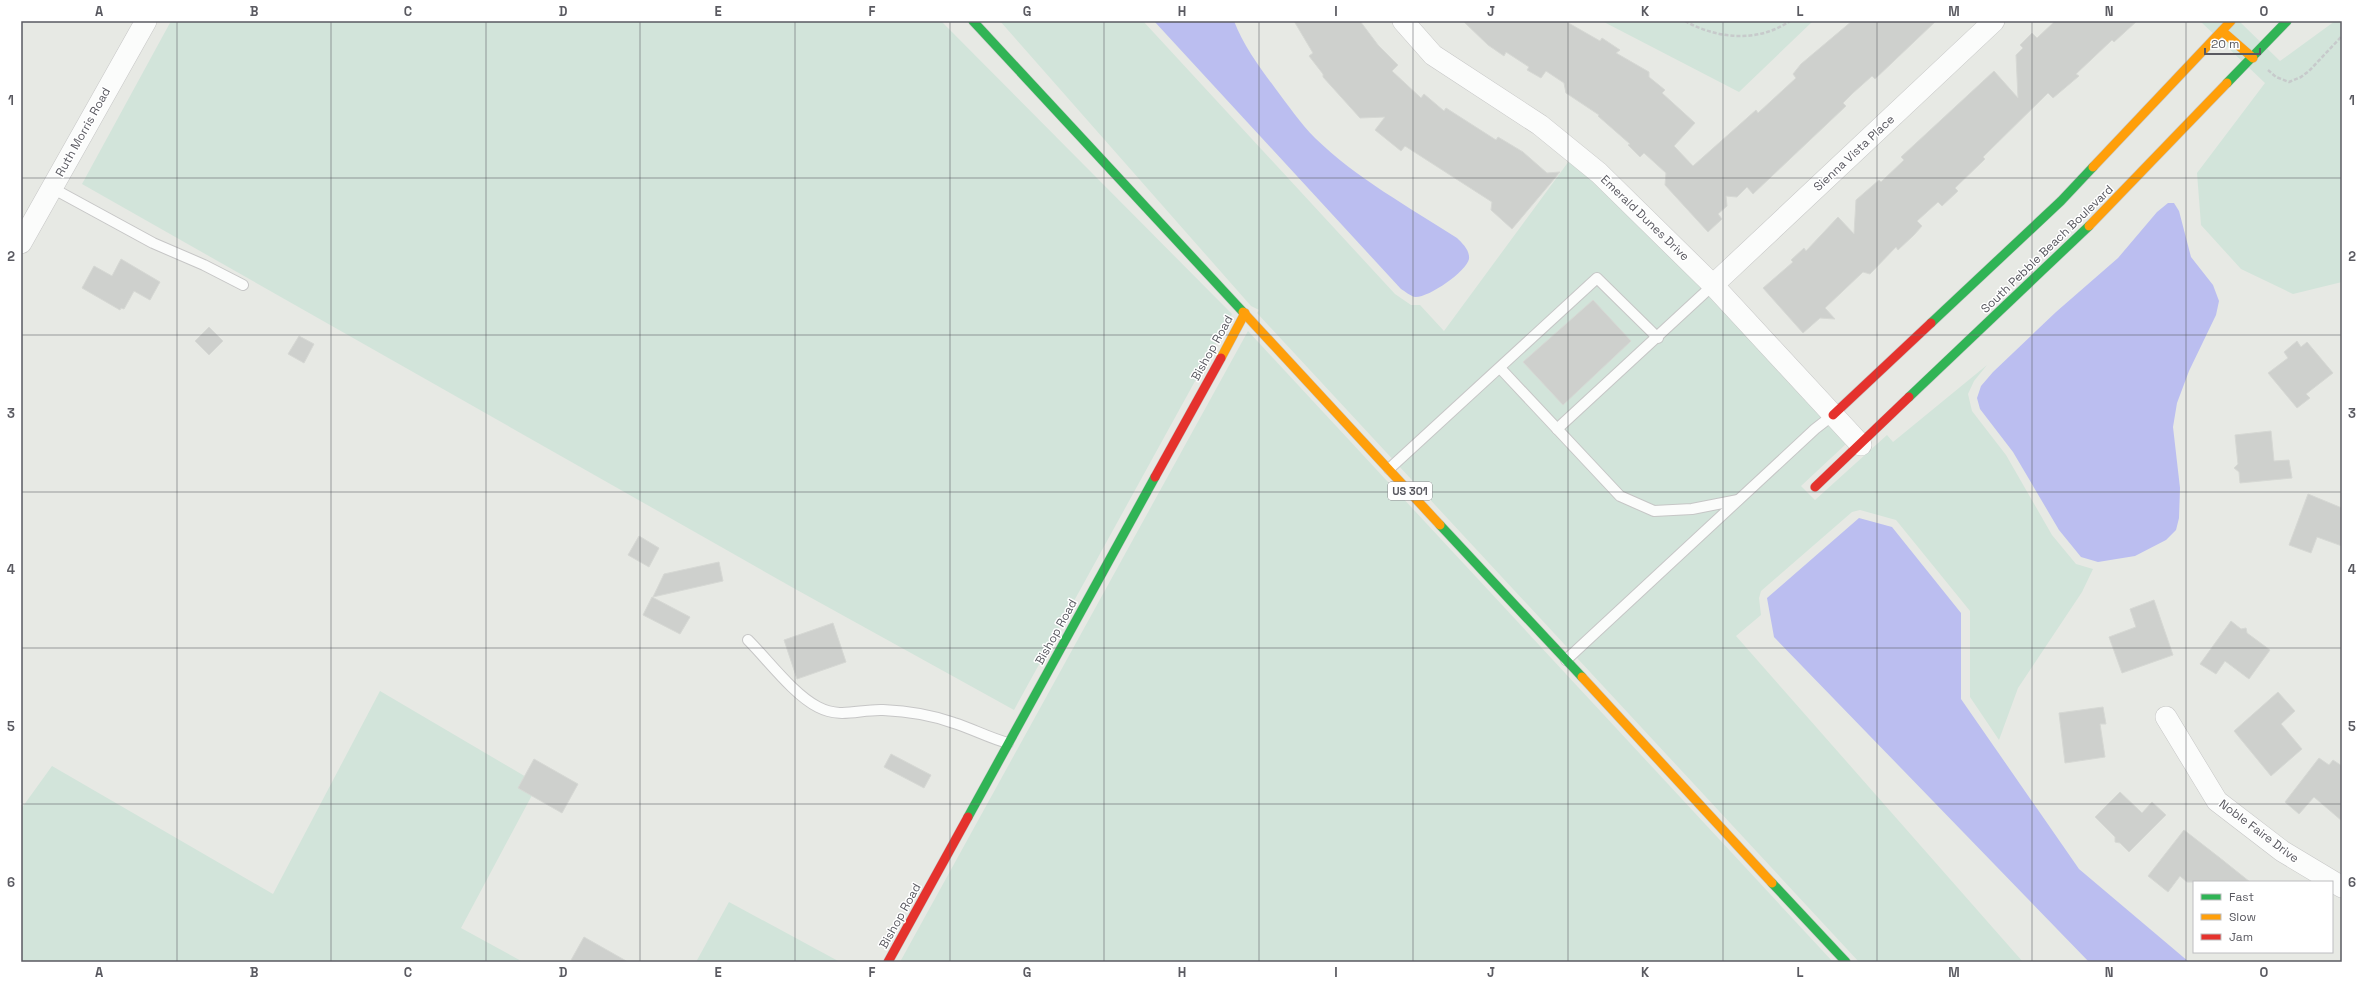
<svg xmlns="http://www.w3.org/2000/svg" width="2363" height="983" font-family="'Space Grotesk',sans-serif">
  <rect width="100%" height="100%" fill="#e7e9e4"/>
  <g fill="#d2e4da">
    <path d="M171,21H941L1232,314L1014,710L797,590L82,184Z"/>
    <path d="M1000,21H1143L1395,294L1411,305H1420L1444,331L1569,161C1670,245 1757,347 1846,444L1801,486L1815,500L1887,435L1893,442L1987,365L1974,381L1968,394L1972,411L2006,455L2052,535L2076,564L2093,569L2082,592L2018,688L1999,740L1970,697V611L1896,520L1860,510L1852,512L1761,591L1759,598L1761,615L1736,636L2023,962H1859L1257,313L1259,310L1251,306Z"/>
    <path d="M1602,21H1813L1739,92Z"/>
    <path d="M2200,21H2239L2280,61L2335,21H2342V282L2293,294L2241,269L2201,225L2197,173L2265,83Z"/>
    <path d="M1248,331L1833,962H900Z"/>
    <path d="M380,691L538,784L461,928L523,962H21V809L52,766L273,894Z"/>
    <path d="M729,902L840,962H696Z"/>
  </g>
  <g fill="#bbbef0">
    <path d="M1154,21H1234C1243,45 1260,68 1275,88C1288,105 1300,123 1315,138C1356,178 1409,207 1457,238C1462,243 1470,250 1469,259C1466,272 1428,298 1415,297C1410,296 1405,291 1401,289Z"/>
    <path d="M2168,203H2174L2179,211L2191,257L2213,285L2219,301L2216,315L2189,371L2177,403L2173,427L2180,488L2179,518L2176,530L2166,540L2135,556L2098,562L2081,557L2059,530L2013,452L1980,409L1977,398L1981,386L1993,372L2056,312L2118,258L2157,212Z"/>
    <path d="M1859,518L1892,527L1961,613V699L2079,869L2189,962H2089L1774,637L1767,598Z"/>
  </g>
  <g fill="#ced0cd" stroke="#d6d8d4">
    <path d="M1294,21H1360L1378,45L1398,65L1392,71L1421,98L1424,94L1444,111L1446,108L1496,140L1498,137L1523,152L1547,173L1560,172L1512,229L1491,210L1492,202L1405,146L1401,151L1375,130L1385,117L1360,118L1323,77V74L1309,56L1313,53Z"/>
    <path d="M1463,21H1565L1600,41L1602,38L1620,50L1616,53L1649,72V77L1665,90L1662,93L1695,123L1674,146L1693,166L1756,110L1758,113L1796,78L1793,74L1801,64L1852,21H1936L1875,79L1872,76L1853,93L1843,103L1846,106L1753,194L1747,187L1737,197L1726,196L1727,206L1718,214L1722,219L1708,232L1665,185L1666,173L1644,153L1640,157L1628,145L1630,144L1598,116L1599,115L1566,93L1564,83L1546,71L1541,78L1527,70L1529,67L1506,52L1504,56L1488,45Z"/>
    <path d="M2055,21H2137L2114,42L2112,40L2076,74L2079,76L2053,98L2048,93L1983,157L1985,159L1955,188L1958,191L1942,206L1938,202L1917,221L1922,226L1914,235L1898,250L1896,247L1870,274L1863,272L1825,308L1835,319L1820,318L1803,333L1763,288L1793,262L1791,260L1804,248L1806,251L1838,217L1854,234L1856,200L1879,180L1881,182L1904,160L1901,157L1994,71L2018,98L2016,55L2023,48L2020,45L2032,33L2037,38Z"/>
    <path d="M121,259L160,282L150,300L134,291L124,309L121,308L120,310L82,288L94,266L112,276Z"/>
    <path d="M1593,300L1631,341L1563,405L1523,362Z"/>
    <path d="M209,327L223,341L209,355L195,341Z"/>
    <path d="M299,336L314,344L304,363L288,354Z"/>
    <path d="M2297,341L2301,347L2307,342L2333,373L2306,394L2310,398L2297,408L2268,373L2288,358L2284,352Z"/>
    <path d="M2271,431L2274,461L2289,460L2292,478L2240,483L2239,472L2234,468L2238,464L2235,435Z"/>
    <path d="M2308,494L2342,508V546L2317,537L2311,553L2289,545Z"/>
    <path d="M639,536L659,548L649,567L628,555Z"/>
    <path d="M719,562L723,581L653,597L664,574Z"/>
    <path d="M652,597L690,617L680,634L643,615Z"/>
    <path d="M2154,600L2173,655L2122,673L2109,637L2136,627L2130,609Z"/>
    <path d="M2231,621L2241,629L2246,628L2247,633L2270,650L2249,679L2225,661L2216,674L2200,664Z"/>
    <path d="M833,623L846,662L797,679L784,640Z"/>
    <path d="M2278,692L2295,711L2281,724L2302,749L2271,776L2234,731Z"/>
    <path d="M2103,707L2106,724H2100L2105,757L2065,763L2059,713Z"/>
    <path d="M891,754L931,775L924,788L884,767Z"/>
    <path d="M2319,758L2329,765L2333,760L2342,766V821L2314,797L2299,814L2285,802Z"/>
    <path d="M534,759L578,784L562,813L518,788Z"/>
    <path d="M2120,792L2142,813L2152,802L2166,815L2129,852L2120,843L2115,842V837L2095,817Z"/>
    <path d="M2184,830L2220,858L2250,882H2187L2180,876L2168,892L2148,876Z"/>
    <path d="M584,937L628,962H570Z"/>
  </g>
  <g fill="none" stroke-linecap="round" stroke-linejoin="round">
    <defs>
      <g id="lane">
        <path d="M52,188L153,243L204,265L243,285"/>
        <path d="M1500,368L1620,496L1654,511L1692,509L1738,500"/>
        <path d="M1557,429L1713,285"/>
        <path d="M1389,469L1597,278L1658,338"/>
        <path d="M748,640C768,660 794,695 818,707C841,719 859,709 883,710C906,711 932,715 954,723C973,729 989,738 1008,743"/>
        <path d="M1566,660L1815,429L1833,415"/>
      </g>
      <g id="street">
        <path d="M1403,21L1433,55L1540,125L1599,173L1713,285L1861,445"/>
        <path d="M21,243L146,21"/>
        <path d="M1713,285L1994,21"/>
        <path d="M2166,717L2217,801L2282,851L2342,887"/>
      </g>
      <g id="fast">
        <path d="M973,21L1243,312"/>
        <path d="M2227,83L2287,21"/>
        <path d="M1931,323L2061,201L2093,167"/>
        <path d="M1909,397L2089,226"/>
        <path d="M1440,525L1582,677"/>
        <path d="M968,817L1155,477"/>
        <path d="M1772,883L1846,962"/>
      </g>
      <g id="slow">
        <path d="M2222,31L2253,58"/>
        <path d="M2093,167L2231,21"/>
        <path d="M2089,226L2227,83"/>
        <path d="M1243,312L1440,525"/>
        <path d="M1221,358L1245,313"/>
        <path d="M1582,677L1772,883"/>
      </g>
      <g id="jam">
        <path d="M1833,415L1931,323"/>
        <path d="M1155,477L1221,358"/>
        <path d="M1815,487L1909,397"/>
        <path d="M888,962L968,817"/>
      </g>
    </defs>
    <use href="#lane" stroke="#c6c6c6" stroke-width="12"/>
    <use href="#street" stroke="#c6c6c6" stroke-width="22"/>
    <use href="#fast" stroke="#c6c7c7" stroke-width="10"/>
    <use href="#slow" stroke="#c6c7c7" stroke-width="10"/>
    <use href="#jam" stroke="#c6c7c7" stroke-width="10"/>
    <g stroke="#c7cacb" stroke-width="2.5" stroke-dasharray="4 2" stroke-linecap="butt">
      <path d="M1685,21C1717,39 1758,43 1790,21"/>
      <path d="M2268,70L2276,77L2289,82L2301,77L2309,71L2342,36"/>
    </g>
    <use href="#lane" stroke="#fbfcfb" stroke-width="10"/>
    <use href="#street" stroke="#fbfcfb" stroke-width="21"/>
    <use href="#fast" stroke="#30b455" stroke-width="9"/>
    <use href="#slow" stroke="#ff9f0a" stroke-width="9"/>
    <use href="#jam" stroke="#e5322d" stroke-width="9"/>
  </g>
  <path fill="none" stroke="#5a5a61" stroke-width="1" stroke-opacity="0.55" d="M177,21V962M331,21V962M486,21V962M640,21V962M795,21V962M950,21V962M1104,21V962M1259,21V962M1413,21V962M1568,21V962M1723,21V962M1877,21V962M2032,21V962M2186,21V962M21,178H2342M21,335H2342M21,492H2342M21,648H2342M21,804H2342"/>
  <g text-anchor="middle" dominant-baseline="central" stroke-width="3" stroke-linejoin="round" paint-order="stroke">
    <rect fill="#fff" stroke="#8c8c90" stroke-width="1" x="1388" y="482" width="44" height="18" rx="3"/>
    <g font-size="11" font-weight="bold" fill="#5a5a61">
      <text x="1410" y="491">US 301</text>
    </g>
    <g font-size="12" fill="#5a5a61" stroke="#fff">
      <text transform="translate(83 132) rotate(-61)">Ruth Morris Road</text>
      <text transform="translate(1854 153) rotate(-43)">Sienna Vista Place</text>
      <text transform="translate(1645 218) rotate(44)">Emerald Dunes Drive</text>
      <text transform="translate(2047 249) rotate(-44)">South Pebble Beach Boulevard</text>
      <text transform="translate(1212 348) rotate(-61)">Bishop Road</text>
      <text transform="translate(1056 632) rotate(-61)">Bishop Road</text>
      <text transform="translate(2259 831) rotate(37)">Noble Faire Drive</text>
      <text transform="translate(900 916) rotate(-61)">Bishop Road</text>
    </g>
  </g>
  <rect width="2363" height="983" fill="none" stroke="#ffffff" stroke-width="44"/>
  <rect x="2193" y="881" width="140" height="72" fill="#ffffff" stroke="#bdbdc0"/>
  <rect x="2201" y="894" width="20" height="6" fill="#30b455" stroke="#bdbdc0"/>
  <text x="2229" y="901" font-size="12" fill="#5a5a61">Fast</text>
  <rect x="2201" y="914" width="20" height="6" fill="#ff9f0a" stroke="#bdbdc0"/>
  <text x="2229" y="921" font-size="12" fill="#5a5a61">Slow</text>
  <rect x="2201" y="934" width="20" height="6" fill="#e5322d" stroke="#bdbdc0"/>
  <text x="2229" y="941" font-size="12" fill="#5a5a61">Jam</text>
  <path d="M2205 48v6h55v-6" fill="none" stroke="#5a5a61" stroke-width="2"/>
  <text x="2211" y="48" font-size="12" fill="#5a5a61" stroke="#ffffff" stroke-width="3" paint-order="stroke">20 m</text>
  <rect x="22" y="22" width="2319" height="939" fill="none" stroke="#5a5a61" stroke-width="1.5"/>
  <g font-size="13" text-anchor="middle" font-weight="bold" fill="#5a5a61">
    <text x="99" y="16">A</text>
    <text x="254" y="16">B</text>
    <text x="408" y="16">C</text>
    <text x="563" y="16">D</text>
    <text x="718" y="16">E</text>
    <text x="872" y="16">F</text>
    <text x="1027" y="16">G</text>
    <text x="1182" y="16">H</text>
    <text x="1336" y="16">I</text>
    <text x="1491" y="16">J</text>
    <text x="1645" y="16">K</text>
    <text x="1800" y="16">L</text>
    <text x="1954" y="16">M</text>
    <text x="2109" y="16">N</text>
    <text x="2264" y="16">O</text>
    <text x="11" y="105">1</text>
    <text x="2352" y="105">1</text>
    <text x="11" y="261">2</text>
    <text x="2352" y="261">2</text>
    <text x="11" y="418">3</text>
    <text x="2352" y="418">3</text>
    <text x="11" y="574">4</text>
    <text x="2352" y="574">4</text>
    <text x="11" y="731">5</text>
    <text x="2352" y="731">5</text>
    <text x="11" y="887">6</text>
    <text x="2352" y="887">6</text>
    <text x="99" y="977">A</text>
    <text x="254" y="977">B</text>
    <text x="408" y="977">C</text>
    <text x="563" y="977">D</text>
    <text x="718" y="977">E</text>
    <text x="872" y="977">F</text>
    <text x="1027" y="977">G</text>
    <text x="1182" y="977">H</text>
    <text x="1336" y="977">I</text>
    <text x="1491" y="977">J</text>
    <text x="1645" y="977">K</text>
    <text x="1800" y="977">L</text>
    <text x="1954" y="977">M</text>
    <text x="2109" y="977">N</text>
    <text x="2264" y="977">O</text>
  </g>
</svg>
